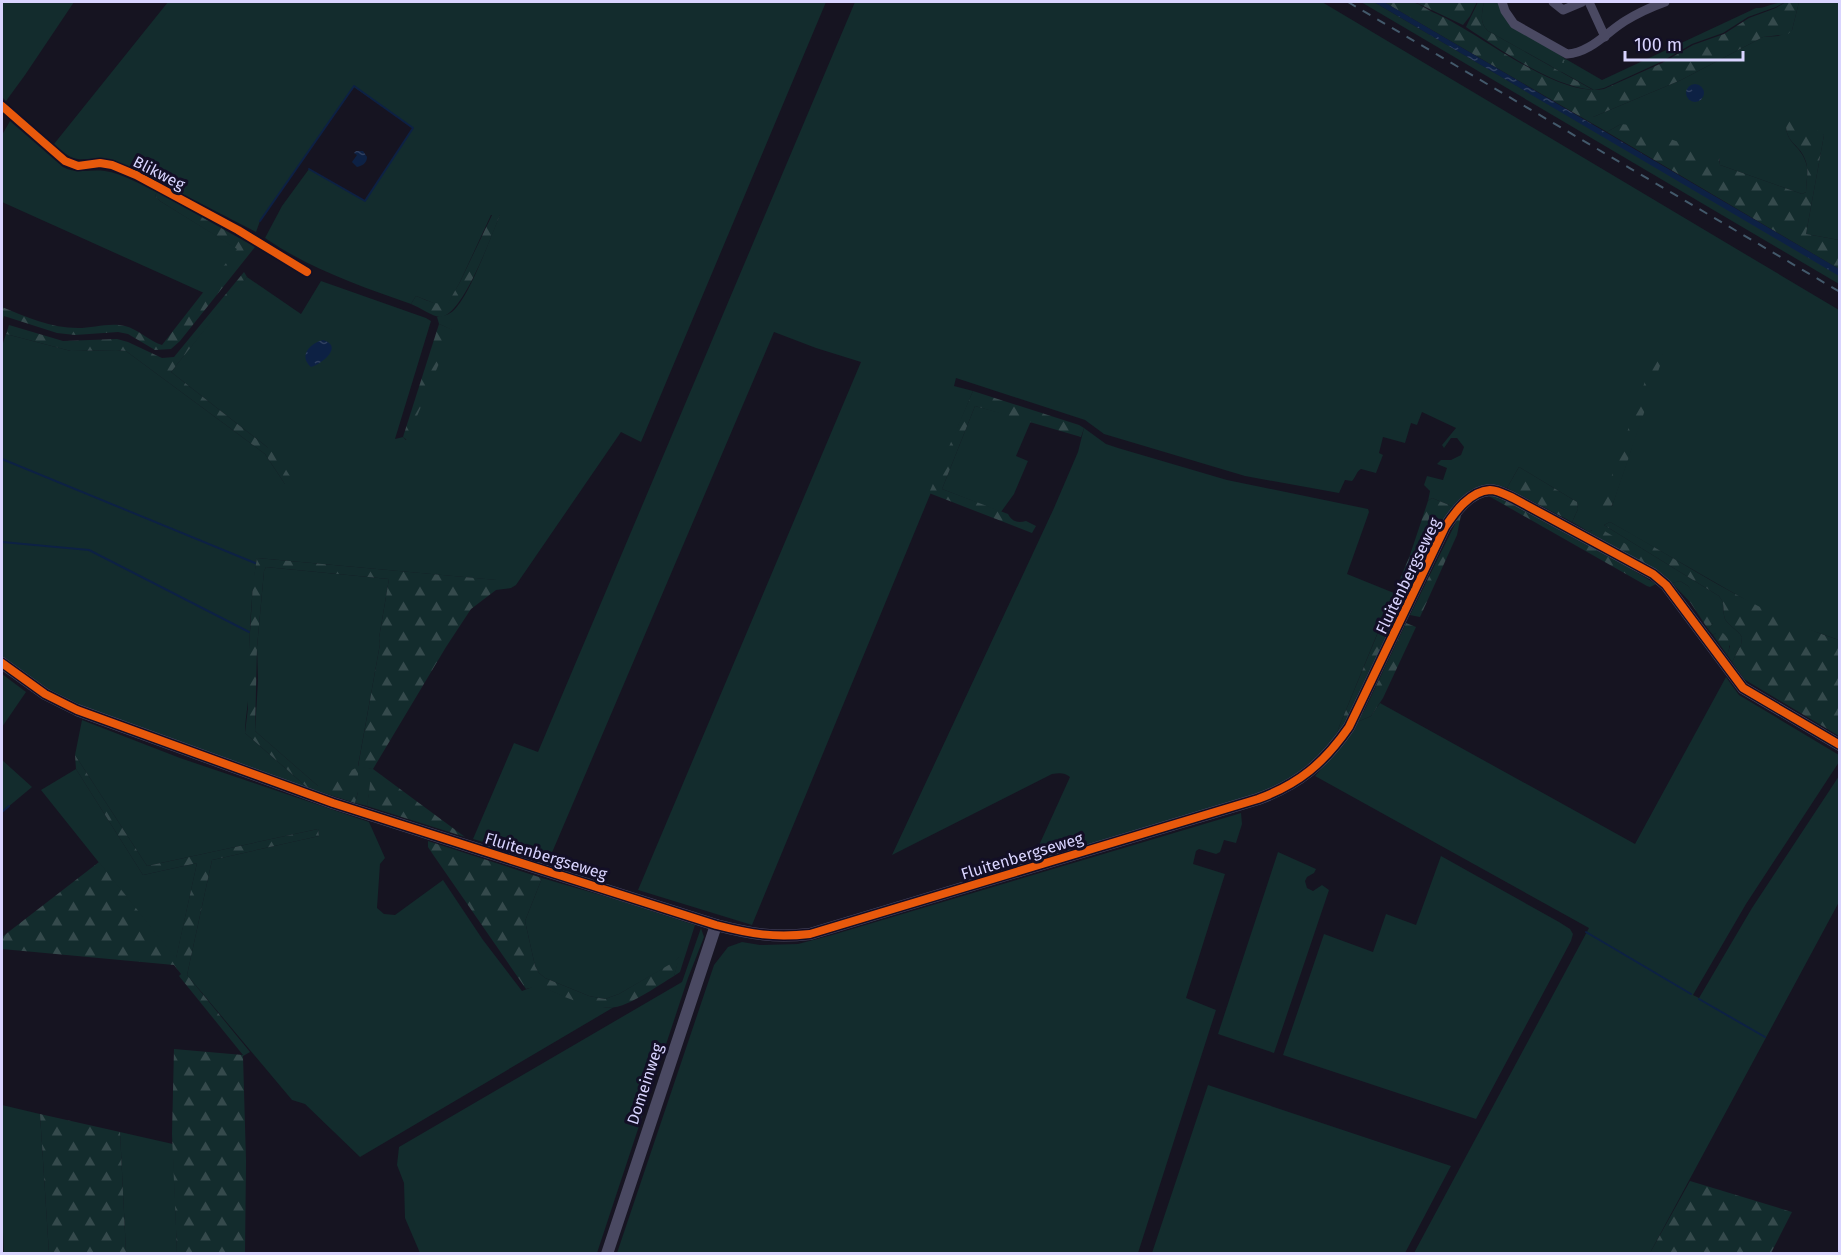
<svg xmlns="http://www.w3.org/2000/svg" width="1841" height="1255" font-family="'Fira Sans',sans-serif">
  <defs>
    <pattern id="forest-firs" width="22" height="20" patternUnits="userSpaceOnUse" patternTransform="scale(1.5)"><rect width="22" height="20" fill="#132c2d"/><path d="M5 1l3.5 6h-7zM16 11l3.5 6h-7z" fill="#354a4c"/></pattern>
    <pattern id="park-crowns" width="20" height="18" patternUnits="userSpaceOnUse" patternTransform="scale(1.5)"><rect width="20" height="18" fill="#132c2d"/><path d="M2 6a3 3 0 1 1 6 0M12 15a3 3 0 1 1 6 0" fill="none" stroke="#354a4c"/></pattern>
    <pattern id="water-ripples" width="26" height="14" patternUnits="userSpaceOnUse" patternTransform="scale(1.5)"><rect width="26" height="14" fill="#0d2144"/><path d="M2 4q2-2 4 0t4 0M15 11q2-2 4 0t4 0" fill="none" stroke="#304060"/></pattern>
  </defs>
  <rect width="100%" height="100%" fill="#161421"/>
  <g fill="#132c2d" fill-rule="evenodd">
    <path d="M2,2H74L25,75L6,101L2,97Z"/>
    <path d="M168,2H826L641,442L621,432L516,585L511,588L496,590V580L257,558C250,601 249,643 249,687C249,702 245,717 245,733L308,788L62,699L2,658V346L6,334L71,351L116,350L126,351L265,454L285,484L267,447L171,372L237,288L247,277L301,314L321,281L426,318L431,321L395,439L403,437L406,440L452,330L439,324L437,317C443,316 449,315 454,310C471,293 489,240 500,215H491L460,282L448,304H436L416,296L411,304C360,286 310,269 265,238L282,206L309,169L365,201L413,128L354,87L260,221L256,232L128,166C121,164 112,160 104,159C78,158 76,165 54,144Z"/>
    <path d="M855,2H1322L1839,310V640L1798,626L1763,610L1610,522L1604,525L1719,596C1726,604 1722,610 1725,619C1729,626 1738,630 1742,637L1741,645L1732,662L1727,655L1730,646L1716,633L1713,635L1708,629L1713,623L1688,586L1680,581L1672,583L1592,530L1589,532L1572,522L1578,509L1577,502L1519,467L1507,488C1485,480 1467,488 1454,507L1432,498L1428,501L1430,491L1424,485L1427,476L1443,480L1447,468L1437,464L1441,460H1451L1461,455L1464,447L1457,438H1451L1444,448L1442,445L1456,428L1422,412L1417,425L1411,423L1405,443L1383,437L1379,453L1383,455L1376,473L1361,469C1356,472 1356,477 1352,481L1345,480L1339,493L1245,476L1104,434L1085,420L956,378L954,386L973,391L752,925L638,890L861,362L816,348L774,332L548,862L473,839L514,743L538,752ZM1663,354L1612,506L1599,514Z"/>
    <path d="M1361,2H1374L1839,275V284Z"/>
    <path d="M1484,2H1499L1502,12L1564,58L1602,80L1756,8C1766,8 1774,2 1785,2L1776,7L1748,17L1723,33L1692,44L1661,62L1604,88L1594,90L1488,31C1479,23 1482,12 1484,2Z"/>
    <path d="M1799,2H1839V240L1806,234L1824,135L1786,125C1786,144 1801,145 1806,163C1809,171 1806,183 1806,192L1802,194L1720,165V159L1621,124L1607,132L1581,117H1593L1681,80L1763,37L1778,36L1792,30Z"/>
    <path d="M10,121L63,167C75,174 91,169 105,171C122,173 141,185 157,192L155,196L160,201L238,249L204,293L2,202V135Z"/>
    <path d="M975,406L1031,421L1016,456L1028,461L1014,494L1001,512L942,489Z"/>
    <path d="M1084,428L1106,444L1118,448L1227,480L1368,509L1369,512L1347,574L1394,593L1339,727L1336,738L1332,743L1296,775L1275,787L1247,799L1031,863L1070,777C1064,772 1059,773 1052,774L892,855L1054,508L1078,452Z"/>
    <path d="M266,567L389,579L379,638L380,644L358,766L373,769L367,806L355,803L358,792L318,786L255,731L258,681L257,647L264,571Z"/>
    <path d="M2,674L26,692L2,727Z"/>
    <path d="M1726,677L1739,695L1839,755V762L1746,904L1693,995L1699,998L1752,908L1839,776V902L1650,1253H1414L1589,928L1315,776L1344,742L1357,722L1371,716L1380,703L1635,844Z"/>
    <path d="M82,720L180,758L369,822L385,858L380,864L377,908L384,914L395,915L443,880L483,940L522,991L532,987H543L571,999L607,1008L614,1007L360,1157L305,1104L292,1100L187,975L212,860L319,836L318,829L147,866L75,755Z"/>
    <path d="M2,760L32,787L2,812Z"/>
    <path d="M76,769L143,875L197,863L176,959L41,790Z"/>
    <path d="M1241,813L1242,824L1236,843L1224,840L1220,852L1216,854L1199,849L1196,851L1193,864L1225,874L1186,998L1216,1010L1138,1253H617L714,965L728,947L742,942L760,945L798,944L832,935Z"/>
    <path d="M1278,852L1316,869L1314,873L1307,877L1305,881L1307,888L1313,891L1322,885L1329,890L1274,1053L1218,1034Z"/>
    <path d="M1441,856L1559,922L1570,929L1573,934L1571,941L1476,1119L1283,1055L1324,934L1373,952L1386,914L1416,925Z"/>
    <path d="M542,878L618,900L695,925L680,972L674,976L679,957L673,963L619,994L605,999L589,996L545,978L539,973L535,966L525,921Z"/>
    <path d="M701,928L704,937L688,978L597,1253H420L405,1218L404,1183L397,1165L399,1147L682,982Z"/>
    <path d="M1208,1085L1451,1166L1405,1253H1147H1152Z"/>
    <path d="M2,1105L40,1114L49,1253H4L2,1212Z"/>
    <path d="M120,1132L173,1144L177,1253H126Z"/>
  </g>
  <g fill="url(#forest-firs)" fill-rule="evenodd">
    <path d="M1384,2C1393,2 1404,0 1412,2C1421,4 1429,11 1437,14C1481,34 1557,98 1604,89L1662,63L1693,45L1724,34L1749,18L1776,8L1786,2H1799L1792,30L1788,34L1763,37L1681,80L1593,117H1581Z"/>
    <path d="M1415,2H1477L1470,16L1463,25Z"/>
    <path d="M1478,2H1484C1482,12 1479,23 1488,31L1593,90C1551,86 1501,50 1466,27Z"/>
    <path d="M1798,118L1824,135L1806,234L1839,240V269L1607,132L1621,124L1630,125L1719,156L1720,165L1802,194L1806,192C1806,183 1809,171 1806,162C1801,144 1786,144 1786,125L1791,119Z"/>
    <path d="M157,192L255,247L180,341L171,349L155,350L128,334L118,332L75,335L57,333L4,316L2,323V307C26,317 51,328 78,328C93,328 110,322 125,326C138,329 149,341 162,345L237,249L160,201L155,196Z"/>
    <path d="M493,213L500,215C491,236 463,316 440,317C434,317 419,307 411,304L416,296C426,300 437,306 448,303L460,282Z"/>
    <path d="M244,272L247,277L171,372L267,447L280,460L293,481L285,484L265,454L126,351L116,350L71,351L6,334L9,325L63,341L117,339L128,342L162,358L174,357Z"/>
    <path d="M439,324L453,330L407,440L403,437Z"/>
    <path d="M1664,354L1616,495C1613,504 1610,512 1602,516L1598,515L1649,370L1654,358Z"/>
    <path d="M973,391L1079,425L1084,428L1081,437L975,406L942,489L1008,514C1012,522 1018,523 1026,521L1036,526L1032,533L929,493Z"/>
    <path d="M1519,467L1577,502L1578,509L1572,522L1507,488Z"/>
    <path d="M1487,495L1497,496L1593,546L1656,584L1650,587L1647,586Z"/>
    <path d="M1432,498L1454,507L1357,705L1336,738L1339,727L1410,555L1428,501Z"/>
    <path d="M1462,510L1457,535L1420,617L1410,615Z"/>
    <path d="M1610,522C1685,563 1757,614 1839,640V736L1752,684L1744,679L1732,662L1741,645L1742,637C1738,630 1729,626 1725,619C1722,610 1726,605 1719,596L1604,525Z"/>
    <path d="M1598,527L1662,566L1665,572L1664,577L1589,532Z"/>
    <path d="M257,558L497,580L496,590L471,609L446,647L373,769L465,837L367,806L372,769L358,767V792L355,803L308,788L245,733L248,708V666L253,582ZM266,567L389,579L379,638L380,644L358,767L318,786L255,731L257,647L264,571Z"/>
    <path d="M1680,581L1688,586L1713,618V623L1708,629L1690,602L1672,583Z"/>
    <path d="M1406,623L1416,627L1383,698L1371,716L1357,722L1365,709Z"/>
    <path d="M1719,631C1731,637 1731,645 1727,655L1713,635Z"/>
    <path d="M75,755L147,866L318,829L319,836L212,860L187,975L250,1052L243,1056L246,1161L245,1253H177L172,1134L174,1049L243,1055L179,976L181,974L174,965L2,949V937L99,862L176,958L197,863L143,875L76,769Z"/>
    <path d="M428,841L542,878L525,921L535,966L539,973L545,978L589,996L605,999L619,994L672,963L680,956L674,976C659,985 632,1004 616,1007C602,1010 583,1004 570,999C554,993 542,983 526,989L434,856L428,847Z"/>
    <path d="M40,1114L120,1132L126,1253H49Z"/>
    <path d="M1690,1181L1792,1212L1771,1253H1650Z"/>
  </g>
  <path fill="url(#park-crowns)" d="M1557,55L1566,61L1565,68L1561,72L1551,66Z"/>
  <g fill="url(#water-ripples)">
    <path d="M1374,2H1384L1839,269V276Z"/>
    <circle cx="1695" cy="93" r="9"/>
    <path d="M356,151H363L367,157C367,163 362,166 357,167L352,162L357,155L354,153Z"/>
    <path d="M323,340C344,346 322,364 311,367C298,356 310,343 323,340Z"/>
  </g>
  <g fill="none" stroke-linecap="round" stroke-linejoin="round">
    <g stroke="#0d2144" stroke-width="2">
      <path d="M260,221L354,86L413,128L365,201L309,169"/>
      <path d="M2,459L255,563"/>
      <path d="M2,542L89,550L249,632"/>
      <path d="M2,812L9,806"/>
      <path d="M1586,932L1691,994"/>
      <path d="M1699,999L1765,1037"/>
    </g>
    <g stroke="#4a4962" stroke-width="9">
      <path d="M1502,2L1505,11L1514,24L1567,54C1590,53 1607,32 1625,21C1638,13 1651,7 1665,2"/>
      <path d="M1553,2L1563,10L1582,2"/>
      <path d="M1589,2L1605,37"/>
      <path d="M2,106L65,161L78,166L100,163L112,165L136,175L238,230L307,272"/>
    </g>
    <g stroke="#4a4962" stroke-width="12">
      <path d="M2,663L45,694L77,710L333,803L716,925C751,934 774,938 810,934L1258,799C1299,784 1324,763 1349,727L1445,527C1455,512 1470,491 1490,490C1498,490 1506,495 1513,498L1653,574L1666,585L1743,688L1840,745"/>
      <path d="M607,1254L716,925"/>
    </g>
    <path stroke="#43596b" stroke-width="2" stroke-dasharray="9 8" stroke-linecap="butt" d="M1348,2L1840,292"/>
    <defs>
      <g id="cycleway">
        <path d="M2,106L65,161L78,166L100,163L112,165L136,175L238,230L307,272"/>
        <path d="M2,663L45,694L77,710L333,803L716,925C751,934 774,938 810,934L1258,799C1299,784 1324,763 1349,727L1445,527C1455,512 1470,491 1490,490C1498,490 1506,495 1513,498L1653,574L1666,585L1743,688L1840,745"/>
      </g>
    </defs>
    <use href="#cycleway" stroke="#130f26" stroke-width="11"/>
    <use href="#cycleway" stroke="#e8590c" stroke-width="8"/>
  </g>
  <g text-anchor="middle" dominant-baseline="central" stroke-width="6" stroke-linejoin="round" paint-order="stroke">
    <g font-size="16" fill="#d9d4ff" stroke="#130f26">
      <text transform="translate(159 173) rotate(27)">Blikweg</text>
      <text transform="translate(1408 576) rotate(-64)">Fluitenbergseweg</text>
      <text transform="translate(546 856) rotate(17)">Fluitenbergseweg</text>
      <text transform="translate(1022 856) rotate(-17)">Fluitenbergseweg</text>
      <text transform="translate(645 1084) rotate(-72)">Domeinweg</text>
    </g>
  </g>
  <rect width="1841" height="1255" fill="none" stroke="#d9d4ff" stroke-width="6"/>
  <path d="M1625 51v9h118v-9" fill="none" stroke="#d9d4ff" stroke-width="3"/>
  <text x="1634" y="51" font-size="18" fill="#d9d4ff" stroke="#130f26" stroke-width="4.5" paint-order="stroke">100 m</text>
</svg>
